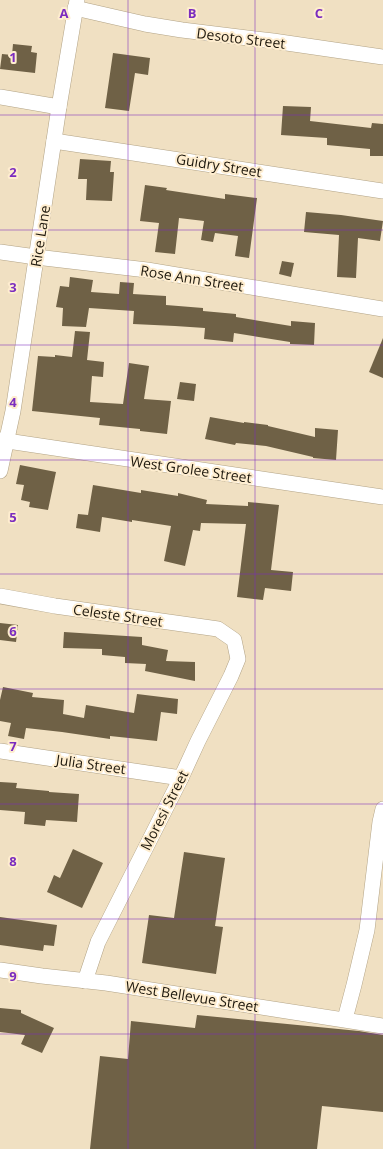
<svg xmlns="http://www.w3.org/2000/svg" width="383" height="1149" font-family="'Open Sans',sans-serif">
  <rect width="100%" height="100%" fill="#f0e0c2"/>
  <g fill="#6f6146">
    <path d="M13,44L32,46L31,52L37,53L35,73L0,69L2,54L12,55Z"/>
    <path d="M113,53L150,58L148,75L135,73L129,111L105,108Z"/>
    <path d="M283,106L311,107L310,121L371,128L372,123L383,124V156H370V149L327,145V138L281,135Z"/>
    <path d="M80,159L111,161L110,172H114L112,201L86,200L87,179H78Z"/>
    <path d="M145,185L167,188L166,190L225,199V194L257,198L249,258L235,256L238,236L215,233L213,242L201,240L204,221L179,218L175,254L155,252L159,223L140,221Z"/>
    <path d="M306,212L341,215L383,221L380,241L358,238L356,278L337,277L339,235L304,232Z"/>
    <path d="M282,261L294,263L291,277L279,274Z"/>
    <path d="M70,277L93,280L91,292L119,294L120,282L134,283L133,294L166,296V305L203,308V311L236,314V317L291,326V321L315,323L314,345L290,344V342L234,333L233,342L204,339L205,328L175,326L133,324L134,311L89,308L86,327L62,326L63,308L56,307L60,286L69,287Z"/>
    <path d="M75,331L90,332L87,360L104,362L103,377L92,376L90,402L123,404L129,363L149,366L144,399L171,401L167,434L140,431V429L99,425L100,418L32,411L38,356L55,357V355L72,357Z"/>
    <path d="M383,338V378L369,372Z"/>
    <path d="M180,382L196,384L194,401L177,399Z"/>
    <path d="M210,417L244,423V422L268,425V426L315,437V428L338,430L336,460L313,458V457L266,446L236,443L235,445L205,439Z"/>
    <path d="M20,465L56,472L48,510L29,507L30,502L21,500L24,485L16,484Z"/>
    <path d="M93,485L141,493V490L178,496V493L207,500L206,504L248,506V502L279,505L271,570L293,572L291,591L265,588L263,600L237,597L246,524L201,523L200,531L193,530L185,566L164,561L171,526L132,520V522L102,517L100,532L76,528L78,514L88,515Z"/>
    <path d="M0,623L18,625L16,642L0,640Z"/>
    <path d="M64,632L142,637V645L168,650L166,661L195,662V681L145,671L146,664L125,663V657L102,655V649L63,648Z"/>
    <path d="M3,687L33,693L32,697L64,700L63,714L84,718L86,705L134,713L137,694L178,699L177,714L161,712L157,741L110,736V739L62,732L26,728L24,739L8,736L11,723L0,721V700Z"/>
    <path d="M0,782L17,783L16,788L49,791V792L79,794L77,822L46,820L45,826L24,824L25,812L0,810Z"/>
    <path d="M73,849L103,863L82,908L47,892L54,875L60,878Z"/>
    <path d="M184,852L225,858L215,926L223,927L216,974L142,963L149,915L174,918Z"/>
    <path d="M0,917L57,925L54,946L44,945L43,951L0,945Z"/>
    <path d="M0,1008L21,1010V1013L54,1028L42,1053L21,1044L25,1035L0,1032Z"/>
    <path d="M197,1015L359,1031L383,1035V1112L322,1106L317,1149H90L100,1056L128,1059L131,1021L195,1028Z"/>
  </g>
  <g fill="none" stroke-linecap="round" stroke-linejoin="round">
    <defs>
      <g id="street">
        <path d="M75,8L145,24L182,30L273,41L383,57"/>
        <path d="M0,97L59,107"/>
        <path d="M54,141L383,191"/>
        <path d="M0,252L36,257L147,270L383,309"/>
        <path d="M0,440L383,497"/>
        <path d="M0,471L13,411L59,107L77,0"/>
        <path d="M0,596L55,606L218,629L234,640L238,659L231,676L198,741L181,778L98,942L85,981"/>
        <path d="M0,751L181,778"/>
        <path d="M0,970L42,976L106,983L383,1026"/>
        <path d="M345,1019L354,985L367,930L380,822L383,809"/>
      </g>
    </defs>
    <use href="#street" stroke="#b2a386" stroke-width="16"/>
    <use href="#street" stroke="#fff" stroke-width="15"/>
  </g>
  <path fill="none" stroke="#7b2cbf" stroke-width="1" stroke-opacity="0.55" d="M128,0V1149M255,0V1149M0,115H383M0,230H383M0,345H383M0,460H383M0,574H383M0,689H383M0,804H383M0,919H383M0,1034H383"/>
  <g text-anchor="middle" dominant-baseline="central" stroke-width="4" stroke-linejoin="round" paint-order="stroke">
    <g font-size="14" fill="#1e180d" stroke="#feedcf">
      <text transform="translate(241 38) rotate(7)">Desoto Street</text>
      <text transform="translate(219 165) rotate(9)">Guidry Street</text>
      <text transform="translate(40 236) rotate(-81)">Rice Lane</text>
      <text transform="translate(192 278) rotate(9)">Rose Ann Street</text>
      <text transform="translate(191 469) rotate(8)">West Grolee Street</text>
      <text transform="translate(118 615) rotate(8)">Celeste Street</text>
      <text transform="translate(91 764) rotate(8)">Julia Street</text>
      <text transform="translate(164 810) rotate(-63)">Moresi Street</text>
      <text transform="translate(192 996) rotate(9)">West Bellevue Street</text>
    </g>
  </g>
  <g font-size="13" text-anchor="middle" font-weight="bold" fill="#7b2cbf" stroke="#feedcf" stroke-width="4" stroke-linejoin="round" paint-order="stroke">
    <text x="64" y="18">A</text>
    <text x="192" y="18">B</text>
    <text x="319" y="18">C</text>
    <text x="13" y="62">1</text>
    <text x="13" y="177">2</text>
    <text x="13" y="292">3</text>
    <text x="13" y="407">4</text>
    <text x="13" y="522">5</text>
    <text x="13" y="636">6</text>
    <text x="13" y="751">7</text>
    <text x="13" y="866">8</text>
    <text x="13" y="981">9</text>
  </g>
</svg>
